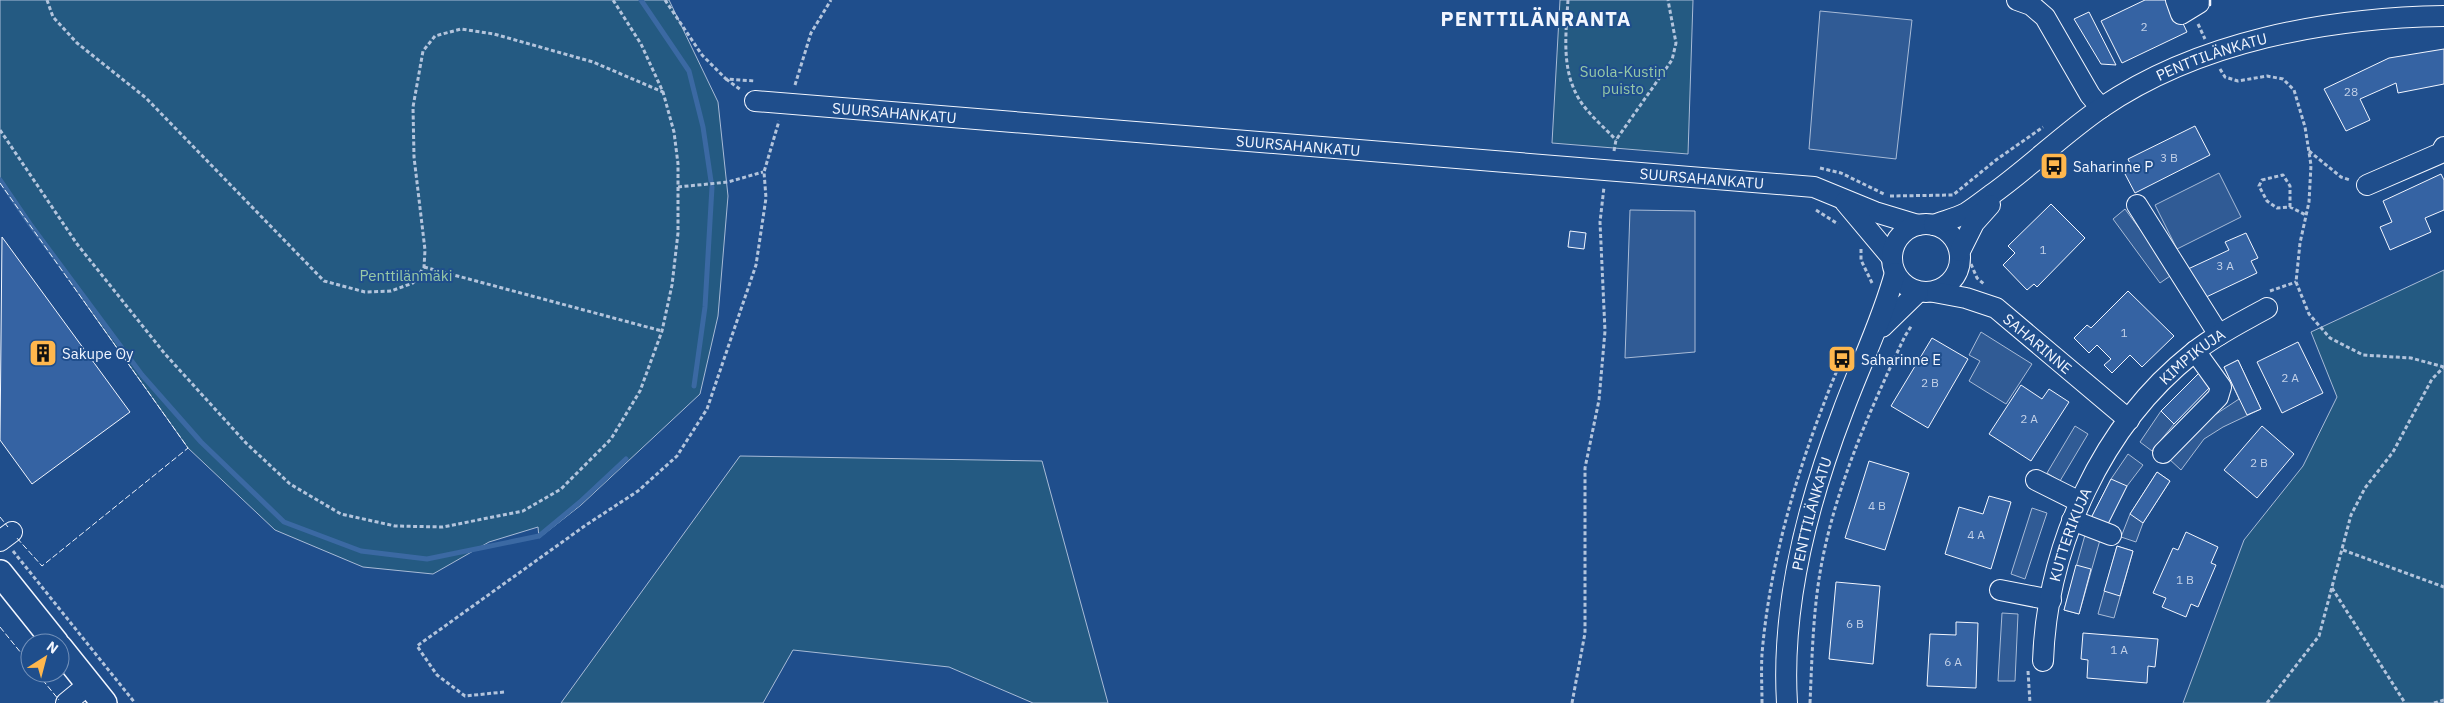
<svg xmlns="http://www.w3.org/2000/svg" width="2444" height="703" font-family="'IBM Plex Sans',sans-serif">
  <rect width="100%" height="100%" fill="#1f4e8c"/>
  <g fill="#245a82" stroke="#a8bbd7">
    <path d="M0,0H669L718,102L728,196L718,316L700,394L581,505L539,538L538,527L489,542L433,574L363,567L275,530L188,448L0,183Z"/>
    <path d="M1560,0H1693L1688,154L1552,143Z"/>
    <path d="M2444,270V703H2183L2244,540L2303,466L2337,397L2311,332Z"/>
    <path d="M740,456L1042,461L1108,703H1033L949,667L793,650L763,703H561Z"/>
  </g>
  <g fill="#305b95" stroke="#a8bbd7">
    <path d="M1820,11L1912,20L1896,159L1809,149Z"/>
    <path d="M2219,173L2241,217L2177,249L2155,205Z"/>
    <path d="M2125,209L2173,274L2160,283L2113,219Z"/>
    <path d="M1630,210L1695,211V352L1625,358Z"/>
    <path d="M1981,332L2032,364L2006,404L1969,381L1980,361L1969,355Z"/>
    <path d="M2238,360L2261,409L2223,427L2204,439L2181,470L2168,458L2198,426L2239,399L2224,367Z"/>
    <path d="M2200,372L2174,424L2152,451L2140,442L2161,411Z"/>
    <path d="M2075,426L2088,434L2060,481L2047,473Z"/>
    <path d="M2128,454L2143,465L2127,486L2106,528L2090,520L2111,479Z"/>
    <path d="M2157,472L2170,481L2143,523L2136,542L2121,537L2130,514Z"/>
    <path d="M2032,508L2047,513L2025,579L2011,574Z"/>
    <path d="M2085,535L2100,540L2079,614L2064,610Z"/>
    <path d="M2117,546L2133,551L2114,618L2098,614Z"/>
    <path d="M2002,613L2018,614L2015,681H1998Z"/>
  </g>
  <g fill="none" stroke-linecap="round" stroke-linejoin="round">
    <g stroke="#3b69a3" stroke-width="5">
      <path d="M641,0L689,71L703,127L711,181"/>
      <path d="M0,180L30,224L142,375L201,442L284,522L361,551L427,559L539,536L580,502L626,459"/>
      <path d="M694,386L705,307L712,187"/>
    </g>
  </g>
  <g fill="#3563a3" stroke="#f2f6ff">
    <path d="M2145,0H2172L2187,32L2122,63L2101,21Z"/>
    <path d="M2089,12L2116,65L2101,64L2074,19Z"/>
    <path d="M2444,49V84L2398,93L2396,83L2360,99L2370,120L2346,131L2324,89L2389,58Z"/>
    <path d="M2195,126L2210,155L2135,193L2125,174L2133,170L2128,159Z"/>
    <path d="M2441,174L2444,180V210L2425,218L2431,232L2390,250L2380,227L2392,222L2383,201Z"/>
    <path d="M2051,204L2085,238L2037,287L2034,284L2027,290L2003,265L2015,253L2008,246Z"/>
    <path d="M1570,231L1586,233L1584,249L1568,247Z"/>
    <path d="M2246,233L2258,258L2251,261L2257,273L2202,299L2188,269L2229,250L2225,242Z"/>
    <path d="M2,237L130,412L32,484L0,440Z"/>
    <path d="M2128,291L2174,336L2142,367L2130,355L2112,373L2104,365L2111,359L2097,345L2089,353L2074,338L2087,325L2091,328Z"/>
    <path d="M1932,338L1968,359L1928,428L1891,406Z"/>
    <path d="M2298,342L2323,393L2282,413L2257,362Z"/>
    <path d="M2238,360L2261,409L2247,415L2224,367Z"/>
    <path d="M2200,372L2213,384L2174,424L2161,411Z"/>
    <path d="M2021,385L2042,399L2049,389L2069,402L2031,461L1989,434Z"/>
    <path d="M2262,426L2294,454L2257,498L2224,470Z"/>
    <path d="M1869,461L1909,473L1885,550L1845,538Z"/>
    <path d="M2157,472L2170,481L2143,523L2130,514Z"/>
    <path d="M2111,479L2127,486L2106,528L2090,520Z"/>
    <path d="M1989,496L2011,502L1991,569L1945,554L1959,507L1983,514Z"/>
    <path d="M2186,532L2218,547L2211,563L2216,565L2198,607L2191,604L2186,617L2162,607L2166,598L2153,593L2173,548L2178,550Z"/>
    <path d="M2117,546L2133,551L2120,596L2104,591Z"/>
    <path d="M2076,565L2091,569L2079,614L2064,610Z"/>
    <path d="M1836,582L1880,586L1873,664L1829,659Z"/>
    <path d="M1956,622L1978,623L1976,688L1927,686L1930,634L1956,635Z"/>
    <path d="M2083,633L2158,639L2155,667L2148,666L2147,683L2087,678L2088,660L2081,659Z"/>
  </g>
  <g fill="none" stroke-linecap="round" stroke-linejoin="round">
    <defs>
      <g id="minor">
        <path d="M2017,0L2031,5L2045,17L2090,95L2101,108"/>
        <path d="M2176,0L2181,14L2199,3V0"/>
        <path id="s1" d="M755,101L1814,187L1875,212L1918,225"/>
        <path d="M2367,185L2441,153L2444,147"/>
        <path d="M1845,202L1892,258"/>
        <path d="M2137,205L2219,335"/>
        <circle cx="1926" cy="258" r="34"/>
        <path id="s2" d="M1934,225C1944,221 1956,218 1966,213C1974,208 1983,201 1991,195C2029,168 2062,135 2101,108C2199,41 2327,18 2444,16"/>
        <path d="M1960,251L1974,223L1990,205"/>
        <path id="s3" d="M1934,292L1966,298L1996,308L2129,420"/>
        <path d="M1882,327L1918,292"/>
        <path d="M2163,453L2218,397L2221,387L2195,351"/>
        <path d="M2036,480L2080,502"/>
        <path d="M2072,520L2111,535"/>
        <path d="M0,541L12,532"/>
        <path d="M2000,590L2051,600"/>
        <path id="s4" d="M2043,661C2047,546 2102,425 2193,353C2215,335 2242,322 2267,308"/>
        <path d="M66,703L89,684"/>
        <path id="s5" d="M1787,703C1781,605 1808,502 1843,411C1860,365 1882,321 1895,273"/>
      </g>
      <g id="major">
        <path d="M0,573L56,643"/>
        <path d="M60,648L104,703"/>
      </g>
    </defs>
    <use href="#minor" stroke="#f2f6ff" stroke-width="22"/>
    <use href="#major" stroke="#f2f6ff" stroke-width="28"/>
    <g stroke="#b3c4dc" stroke-width="3" stroke-dasharray="4 2.5" stroke-linecap="butt">
      <path d="M47,0L53,17L77,43L146,98L324,281L365,292L391,291L413,283L424,267L425,250L414,157L413,107L423,51L435,36L461,29L494,34L593,62L663,92"/>
      <path d="M665,0L702,55L726,79L755,81"/>
      <path d="M1568,0C1566,34 1561,69 1579,99C1588,114 1604,127 1616,140"/>
      <path d="M2198,24L2205,39"/>
      <path d="M2220,69L2225,77L2238,81L2267,76L2283,79L2294,90L2305,127L2311,165L2309,202L2300,243L2296,282L2309,314L2330,338L2363,355L2411,358L2444,367"/>
      <path d="M726,79L741,90"/>
      <path d="M795,85L811,33L831,0"/>
      <path d="M0,130L77,244L165,354L246,443L290,484L341,514L395,526L443,527L523,511L561,489L611,439L640,391L662,331L672,285L678,233V164L674,132L663,92L641,44L613,0"/>
      <path d="M1614,151L1616,140L1672,60L1676,43L1668,0"/>
      <path d="M2309,151L2341,177L2350,180"/>
      <path d="M1820,168L1841,173L1884,194"/>
      <path d="M678,187L728,182L763,172"/>
      <path d="M1890,196L1953,195L1996,160L2043,127"/>
      <path d="M2290,207V186L2283,175L2262,180L2259,186L2267,201L2277,208L2290,207L2306,215"/>
      <path d="M1816,210L1838,224"/>
      <path d="M1861,249V260L1873,285"/>
      <path d="M1971,264L1977,278L1984,284"/>
      <path d="M424,267L662,331"/>
      <path d="M2270,291L2296,282"/>
      <path d="M2343,550L2444,587"/>
      <path d="M13,551L135,703"/>
      <path d="M2332,588L2405,703"/>
      <path d="M2028,671L2030,703"/>
      <path d="M504,692L465,696L437,675L417,646L586,525L638,491L677,456L707,409L756,265L766,198L764,172L779,121"/>
      <path d="M1572,703L1585,633V468L1599,400L1605,331L1600,222L1604,187"/>
      <path d="M1762,703C1762,687 1761,670 1762,654C1770,557 1801,457 1838,368"/>
      <path d="M1810,703C1812,658 1813,611 1821,567C1836,485 1870,410 1905,336L1912,325"/>
      <path d="M2267,703L2319,636L2351,515L2365,488L2393,452L2432,379L2443,368"/>
      <path d="M2434,703L2444,700"/>
    </g>
    <use href="#minor" stroke="#1f4e8c" stroke-width="20"/>
    <use href="#major" stroke="#1f4e8c" stroke-width="25"/>
    <g stroke="#f2f6ff" stroke-width="1" stroke-dasharray="6 2.5" stroke-linecap="butt">
      <path d="M0,183L188,448L42,566L16,537"/>
      <path d="M0,517L8,527"/>
      <path d="M0,627L30,664"/>
      <path d="M37,673L59,700"/>
    </g>
    <path stroke="#f2f6ff" stroke-width="2.5" d="M2210,5V0"/>
  </g>
  <defs>
    <symbol id="bus-square" viewBox="-11 -11 22 22"><rect x="-9" y="-9" width="18" height="18" rx="4" fill="#ffb74d" stroke="#1f4e8c"/><path d="M-5-6H5V4H4V6H2V4H-2V6H-4V4H-5ZM-3.5-4V0h7V-4ZM-3.5 1.2v1.5H-2V1.2ZM2 1.2v1.5H3.5V1.2Z" fill="#111"/></symbol>
    <symbol id="building-square" viewBox="-11 -11 22 22"><rect x="-9" y="-9" width="18" height="18" rx="4" fill="#ffb74d" stroke="#1f4e8c"/><path d="M-4-6H4V6H1V3H-1V6H-4ZM-2.5-4.3h1.7v1.8h-1.7ZM.8-4.3h1.7v1.8H.8ZM-2.5-1h1.7V.8h-1.7ZM.8-1h1.7V.8H.8Z" fill="#111"/></symbol>
  </defs>
  <g fill-rule="evenodd">
    <use href="#bus-square" x="2038" y="150" width="32" height="32"/>
    <use href="#building-square" x="27" y="337" width="32" height="32"/>
    <use href="#bus-square" x="1826" y="343" width="32" height="32"/>
  </g>
  <g text-anchor="middle" dominant-baseline="central" stroke-width="4" stroke-linejoin="round" paint-order="stroke">
    <g font-size="12" fill="#c3d1e8">
      <text x="2144" y="26">2</text>
      <text x="2351" y="91">28</text>
      <text x="2169" y="157">3 B</text>
      <text x="2043" y="249">1</text>
      <text x="2225" y="265">3 A</text>
      <text x="2124" y="332">1</text>
      <text x="2290" y="377">2 A</text>
      <text x="1930" y="382">2 B</text>
      <text x="2029" y="418">2 A</text>
      <text x="2259" y="462">2 B</text>
      <text x="1877" y="505">4 B</text>
      <text x="1976" y="534">4 A</text>
      <text x="2185" y="579">1 B</text>
      <text x="1855" y="623">6 B</text>
      <text x="2119" y="649">1 A</text>
      <text x="1953" y="661">6 A</text>
    </g>
    <g font-size="15" fill="#f2f6ff" stroke="#1f4e8c">
      <text stroke="none"><textPath href="#s2" startOffset="328">PENTTILÄNKATU</textPath></text>
      <text stroke="none"><textPath href="#s1" startOffset="140">SUURSAHANKATU</textPath></text>
      <text stroke="none"><textPath href="#s1" startOffset="545">SUURSAHANKATU</textPath></text>
      <text stroke="none"><textPath href="#s1" startOffset="950">SUURSAHANKATU</textPath></text>
      <text stroke="none"><textPath href="#s3" startOffset="119">SAHARINNE</textPath></text>
      <text stroke="none"><textPath href="#s4" startOffset="350">KIMPIKUJA</textPath></text>
      <text stroke="none"><textPath href="#s5" startOffset="192">PENTTILÄNKATU</textPath></text>
      <text stroke="none"><textPath href="#s4" startOffset="130">KUTTERIKUJA</textPath></text>
    </g>
    <g font-size="15" fill="#97c8a6" stroke="#1f4e8c">
      <text x="1623" y="71">Suola-Kustin<tspan x="1623" dy="17">puisto</tspan></text>
      <text x="406" y="275">Penttilänmäki</text>
    </g>
    <g font-size="15" fill="#f2f6ff" stroke="#1f4e8c" text-anchor="start">
      <text x="2073" y="166">Saharinne P</text>
      <text x="62" y="353">Sakupe Oy</text>
      <text x="1861" y="359">Saharinne E</text>
    </g>
    <g font-size="20" font-weight="bold" letter-spacing="1" fill="#f2f6ff" stroke="#1f4e8c">
      <text x="1536" y="18">PENTTILÄNRANTA</text>
    </g>
  </g>
  <g transform="translate(45 658) rotate(36)"><circle r="24" fill="#1f4e8c" stroke="#7391ba"/>
  <path d="M0-4L9 19L0 12L-9 19Z" fill="#ffb74d"/>
  <text y="-8" font-size="14" font-weight="bold" text-anchor="middle" fill="#f2f6ff">N</text>
  </g>
</svg>
